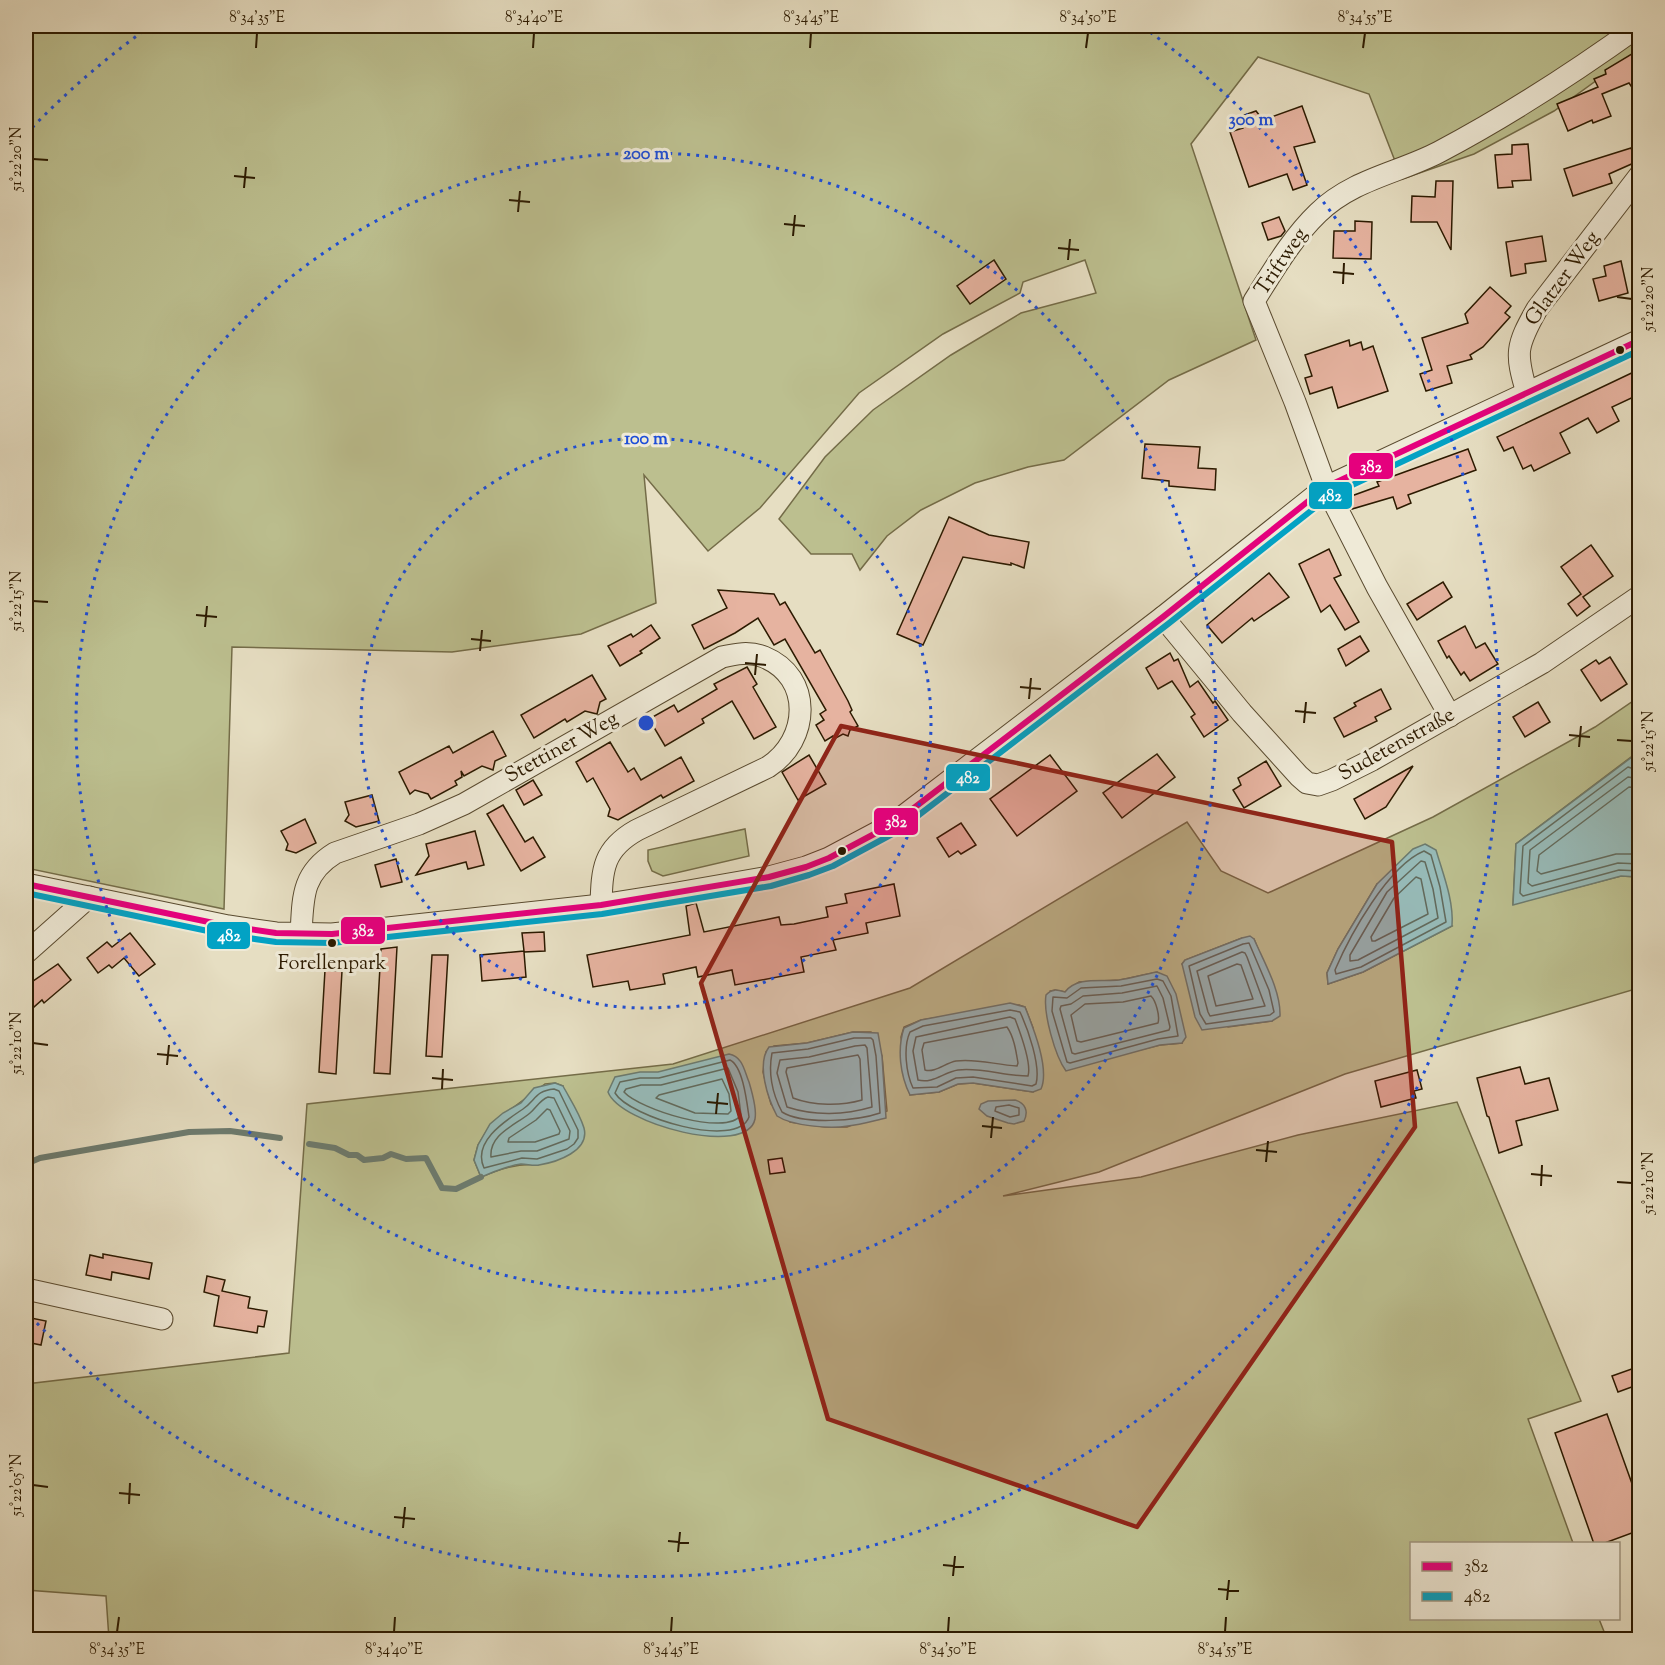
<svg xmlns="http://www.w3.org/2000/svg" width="1665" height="1665" font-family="'Sorts Mill Goudy',serif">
  <rect width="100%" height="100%" fill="#e6dec2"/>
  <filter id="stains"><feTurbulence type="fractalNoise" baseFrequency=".00333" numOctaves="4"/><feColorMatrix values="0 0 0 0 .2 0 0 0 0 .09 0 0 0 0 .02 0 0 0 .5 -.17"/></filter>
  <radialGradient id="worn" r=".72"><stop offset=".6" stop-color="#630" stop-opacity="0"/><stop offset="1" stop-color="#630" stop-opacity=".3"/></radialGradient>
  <g fill="#bcbf8f" stroke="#746c48" stroke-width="1.5" fill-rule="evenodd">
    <path d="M26,26H1639L1640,49L1554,111L1474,154L1402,179L1369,94L1258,57L1191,144L1256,340L1169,380L1064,460L1028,467L975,483L921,510L887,536L860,570L852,554H811L779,519L825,457L873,410L951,355L1021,313L1096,293L1085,260L1023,282L1020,293L943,334L859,393L760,508L708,551L644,475L656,603L581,634L452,652L232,647L224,909L26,868Z"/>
    <path d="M1639,697V769L1631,757L1516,844L1513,904L1621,876L1639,877V988L1345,1074L1099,1172L1003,1196L1141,1177L1298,1135L1457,1102L1581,1401L1528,1419L1573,1543L1412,1544V1618L1599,1619L1607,1639H109L106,1596L26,1590V1384L289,1353L307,1104L673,1064L910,988L1187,822L1221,871L1268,893L1433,817L1595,727ZM1377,884L1452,926L1363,972L1328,984L1327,973L1338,949ZM1242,938L1254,939L1274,988L1272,1021L1228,1027L1182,964L1185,960ZM1157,972L1182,1043L1160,1045L1095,1061L1058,1055L1049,1022L1050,991L1055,990L1065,992L1079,982L1120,980ZM1019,1005L1025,1007L1033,1028V1092L973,1083L958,1084L939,1092L910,1095L901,1037L904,1027L921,1020ZM853,1032H871L882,1056L887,1111L847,1127H825L790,1122L771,1104L763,1072L766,1052L774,1046L807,1043ZM555,1083L563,1086L538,1165C517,1163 500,1169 481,1177L474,1160L478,1145L491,1124L545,1084Z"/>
    <path d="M745,829L749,856L663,876L652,871L648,861V850Z"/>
  </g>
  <g fill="#97bbb9" stroke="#6c7b6f" stroke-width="1.5">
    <path d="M1632,757L1639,769V877L1621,876L1513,905L1516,844Z"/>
    <path d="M1425,844L1436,850C1443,874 1454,901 1452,926L1363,972L1328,984L1327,973L1338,949L1377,884L1413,849Z"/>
    <path d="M1250,936L1254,939C1264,962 1281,991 1280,1016L1272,1021L1202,1030L1195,1017L1182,964L1185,960L1242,938Z"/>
    <path d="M1157,972L1167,976L1176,994L1186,1037L1182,1043L1160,1045L1066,1071C1055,1056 1043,1013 1046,995C1052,988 1058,990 1065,992C1077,976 1102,982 1119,980C1132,978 1145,974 1157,972Z"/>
    <path d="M1010,1003L1025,1007C1033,1027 1050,1069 1041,1089L1033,1092L973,1083L958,1084L939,1092L910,1095C900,1075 897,1049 904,1028L921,1020Z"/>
    <path d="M853,1032L878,1033L882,1056L886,1118C873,1121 860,1125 848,1126C830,1129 792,1126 777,1116C768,1099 756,1064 769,1047L807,1043Z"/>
    <path d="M729,1054C743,1057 744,1070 749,1082C752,1092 757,1109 755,1119C747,1158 620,1124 608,1092L615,1077L640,1072H658Z"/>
    <path d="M555,1083L563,1086C570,1099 580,1114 584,1128C590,1151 557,1162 539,1165C533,1166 527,1164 521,1164C506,1166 494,1172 481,1177L474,1160L478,1145L490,1124L503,1113L521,1103L534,1088Z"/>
    <path d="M1015,1100C1025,1103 1029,1111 1024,1121L1014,1124L1008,1123L987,1116L979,1109L981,1104L988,1101Z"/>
  </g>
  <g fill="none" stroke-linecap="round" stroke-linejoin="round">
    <g stroke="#626a5c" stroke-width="1.5">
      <path d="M1640,771L1628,767L1523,846L1520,893L1523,896L1619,870L1640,871"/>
      <path d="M1640,779L1628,777L1530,850L1528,883L1532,886L1618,863L1640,864"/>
      <path d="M1640,788L1629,787L1539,855L1537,871L1541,874L1616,854H1640"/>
      <path d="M1424,851L1431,855L1440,887L1446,922L1361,967L1336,974L1335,970C1350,935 1388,866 1424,851Z"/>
      <path d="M1421,861L1425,862L1433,889L1438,918L1358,960L1350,961V955L1387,892Z"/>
      <path d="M1416,877L1421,879L1428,914L1375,941H1372L1371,937L1394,898Z"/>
      <path d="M1249,943L1269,990L1274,1012L1270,1015L1206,1024L1200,1014L1189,966L1243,944Z"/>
      <path d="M1242,952L1245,953L1247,957L1265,1006L1210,1016L1208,1012L1197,971Z"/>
      <path d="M1237,964L1241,965L1253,999L1216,1006L1208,976Z"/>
      <path d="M1157,979L1163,981L1171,996L1178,1036L1158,1039L1070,1063L1067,1062L1052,1011L1053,997L1067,998L1081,988L1121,986Z"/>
      <path d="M1157,986L1163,998L1170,1027L1169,1030L1075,1054L1072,1053L1060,1009L1061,1006L1071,1004L1083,996L1122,993Z"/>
      <path d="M1151,996C1156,1001 1160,1016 1158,1023L1081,1042L1077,1041L1071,1015L1085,1004L1123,1002Z"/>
      <path d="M1010,1010L1020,1012C1028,1029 1041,1066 1036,1084L1032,1086L973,1077L956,1078L937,1087L913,1088C906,1073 903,1047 910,1032L923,1026Z"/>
      <path d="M1010,1017L1015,1019C1020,1032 1032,1063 1028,1076C1005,1076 980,1067 958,1070C944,1072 933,1084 918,1080L913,1051L916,1037Z"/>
      <path d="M1007,1027C1014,1037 1016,1051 1018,1063L1017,1066C996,1065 976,1058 956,1061C945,1063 935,1073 925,1070L922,1050L924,1043Z"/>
      <path d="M854,1038H871L873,1040L876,1056L880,1113C857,1121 803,1125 782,1112C772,1093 768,1074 772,1053L808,1049Z"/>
      <path d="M855,1046L865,1045L867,1048L872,1107C845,1115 814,1116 787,1107L777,1073L780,1060L809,1057Z"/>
      <path d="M858,1055L860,1059L862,1100C841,1106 814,1106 793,1098L786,1072L787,1068Z"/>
      <path d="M730,1060C743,1066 747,1103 749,1117C737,1150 629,1117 615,1093L620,1082L640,1078H659Z"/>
      <path d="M728,1068L738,1092L741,1115C726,1137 639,1109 624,1092L626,1089L641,1085H661Z"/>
      <path d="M722,1079L729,1094L731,1111L728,1114L695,1113L656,1098L659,1095Z"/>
      <path d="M554,1089L559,1091L578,1130V1138L574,1144L567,1149L537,1159L522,1158L484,1168C472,1142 505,1121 523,1109C536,1100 535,1091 554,1089Z"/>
      <path d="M548,1097L554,1098L570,1131L569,1139L537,1151H521L491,1157C489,1134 516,1125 530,1113C537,1107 540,1100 548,1097Z"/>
      <path d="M1009,1105L1019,1108V1115L1010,1117L995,1111L996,1107Z"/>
      <path d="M547,1109L550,1110L560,1131L559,1134L535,1142H508L509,1138L536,1120Z"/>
    </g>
    <g stroke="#6c7b6f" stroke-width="6">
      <path d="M309,1144L335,1148L349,1155H357L364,1160L383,1158L391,1154L406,1159L426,1158L442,1188L456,1189L481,1177"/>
      <path d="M26,1164L40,1158L189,1132L230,1131L280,1138"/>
    </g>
  </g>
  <g fill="#e6b3a0" stroke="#2c1a00" stroke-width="1.5">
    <path d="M1640,49V99L1629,83L1602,94L1611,116L1593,123L1592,120L1568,131L1557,104L1598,87L1594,79L1606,74L1605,70Z"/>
    <path d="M1302,106L1315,142L1294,147L1307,185L1293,190L1287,174L1249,187L1230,132L1243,128L1239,117L1256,111L1263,120Z"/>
    <path d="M1528,144L1531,180L1512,181L1513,187L1498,188L1495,155L1512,154V145Z"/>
    <path d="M1631,148L1636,162L1609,174L1612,183L1573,196L1564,169Z"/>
    <path d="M1436,181H1453L1451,250L1437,222H1411L1412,196L1435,197Z"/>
    <path d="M1279,217L1285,231L1281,236L1268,240L1262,223Z"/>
    <path d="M1355,221L1372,222L1371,259L1333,258L1334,231H1355Z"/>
    <path d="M1542,236L1546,261L1525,264L1526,273L1511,276L1506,242Z"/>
    <path d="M994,260L1006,279L970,304L957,286Z"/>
    <path d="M1621,261L1628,293L1599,301L1593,279L1606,276L1604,266Z"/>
    <path d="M1490,287L1511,306L1505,313L1510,317L1483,347L1470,355L1472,359L1447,366L1452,383L1426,391L1420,374L1432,370L1422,338L1468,323L1465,314Z"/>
    <path d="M1349,340L1350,346L1361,342L1363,350L1373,346L1388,391L1338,408L1332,387L1310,394L1305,378L1312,376L1305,355Z"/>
    <path d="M1640,369V394L1612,407L1619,421L1597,433L1588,418L1560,433L1570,453L1534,471L1531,465L1523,469L1513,447L1504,451L1497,437Z"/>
    <path d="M1145,444L1200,447L1198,468L1216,469L1215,490L1169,486V481L1142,478Z"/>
    <path d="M1468,449L1476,470L1408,495L1411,503L1397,509L1393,497L1352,509L1346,498L1379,486L1377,482Z"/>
    <path d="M949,517L989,535L1029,542L1024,568L1011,563V565L963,557L923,645L897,634Z"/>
    <path d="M1591,545L1613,576L1583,597L1590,606L1577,616L1568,604L1581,594L1561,567Z"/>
    <path d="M1329,549L1341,575L1334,578L1359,622L1345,630L1330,605L1321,612L1299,564Z"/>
    <path d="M1269,573L1289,597L1254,621L1252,618L1222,643L1207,625Z"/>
    <path d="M1443,582L1452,597L1417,620L1407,604Z"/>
    <path d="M718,590L774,594L780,605L785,602L815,653L820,650L848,701L852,710L850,712L858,726L850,730L848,736L843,734L834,739L833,736L825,741L816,725L824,720L820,714L826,710L785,639L774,645L758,618L735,633L704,649L692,625L727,608Z"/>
    <path d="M651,625L660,638L640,651L642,653L620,666L608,646L631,634L633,637Z"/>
    <path d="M1465,626L1476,648L1485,643L1498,664L1470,681L1464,672L1461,675L1449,656L1447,658L1438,641Z"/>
    <path d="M1360,636L1369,651L1346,666L1338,649Z"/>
    <path d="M1170,653L1174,661L1178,659L1190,687L1198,681L1213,703L1215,701L1228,720L1204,737L1191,717L1195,714L1172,681L1158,689L1146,668Z"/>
    <path d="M1610,657L1627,684L1601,701L1581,670L1596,660L1599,664Z"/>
    <path d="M747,667L757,684L753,687L776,727L754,739L732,701L702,719L704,723L665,746L649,719L674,705L678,712L717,689L714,684Z"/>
    <path d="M592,675L606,699L600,702L597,714L585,711L567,722L565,719L534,738L521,715Z"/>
    <path d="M1381,689L1391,709L1375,717L1377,721L1344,737L1334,718L1356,706L1354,703Z"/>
    <path d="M1538,702L1550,722L1525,737L1513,717Z"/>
    <path d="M493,731L506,756L495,761L493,770L482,766L464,776L461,771L462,777L455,781L457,785L431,799L428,794L415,790L410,794L399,772L449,746L453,753Z"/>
    <path d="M610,742L628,772L634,768L641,780L681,757L694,781L663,798L661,795L618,820L608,816L610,809L593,778L587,782L576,762Z"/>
    <path d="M1157,754L1175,777L1122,818L1103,793Z"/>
    <path d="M809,755L826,784L798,800L782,772Z"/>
    <path d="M1050,755L1077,791L1017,836L990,799Z"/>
    <path d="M1266,761L1281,786L1244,808L1233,790L1241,785L1238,778Z"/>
    <path d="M1413,766L1386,807L1365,819L1354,799Z"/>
    <path d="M533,780L542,795L524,805L516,790Z"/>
    <path d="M372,795L379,821L356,827L345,821L349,815L345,802Z"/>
    <path d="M503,805L525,842L533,837L545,857L521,871L487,814Z"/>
    <path d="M305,819L316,843L296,853L286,850L288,844L281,831Z"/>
    <path d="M961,823L976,845L961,854L958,851L949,857L937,838Z"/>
    <path d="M475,831L484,865L468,869L466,862L416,875L429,856L426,844Z"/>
    <path d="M396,859L402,882L381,887L375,865Z"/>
    <path d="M894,884L900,916L866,923L868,933L833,940L836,950L801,957L804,972L735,985L732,970L698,977L696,967L663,974L665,984L630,990L628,981L593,987L587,955L690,935L686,906L696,903L704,932L779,917L781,925L794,924L828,917L826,907L847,903L845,894Z"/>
    <path d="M544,932L545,951L524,952L526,977L482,981L480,955L524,951L522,933Z"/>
    <path d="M130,933L155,964L139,976L124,958L112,968L109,965L98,973L87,958L107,942L112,947Z"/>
    <path d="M397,947L390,1074L374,1073L381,949Z"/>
    <path d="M432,955H448L442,1057L426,1056Z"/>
    <path d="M58,964L71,980L44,1003L42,1000L26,1014V986Z"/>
    <path d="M325,970L342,971L336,1074L319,1072Z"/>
    <path d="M1520,1067L1525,1084L1549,1078L1558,1110L1516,1121L1522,1145L1499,1153L1489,1117L1487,1116L1477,1078Z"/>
    <path d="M1417,1070L1422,1089L1414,1091L1416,1098L1381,1107L1375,1081Z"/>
    <path d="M782,1158L785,1172L770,1174L768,1160Z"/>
    <path d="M103,1254L152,1263L149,1279L112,1272L111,1280L86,1275L90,1255L103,1258Z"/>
    <path d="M207,1276L225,1280L222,1291L250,1297L248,1308L267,1311L264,1327L258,1326L257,1333L214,1326L219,1296L204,1292Z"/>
    <path d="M26,1317L46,1321L41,1345L26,1342Z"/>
    <path d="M1640,1366V1384L1618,1392L1612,1376Z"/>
    <path d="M1607,1414L1640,1506V1530L1602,1544H1594L1555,1433Z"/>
  </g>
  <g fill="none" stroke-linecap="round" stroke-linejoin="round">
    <defs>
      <g id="minor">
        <path d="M1527,393C1515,353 1516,346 1537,309L1640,175"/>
        <path d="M1163,617L1242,713L1299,776L1307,783L1318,785L1332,780L1372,760L1542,663L1640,596"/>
        <path d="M1450,716L1377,587L1326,487L1295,402L1254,301C1273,271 1292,238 1318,213C1353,179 1399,173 1439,152C1509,115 1575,72 1639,26"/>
        <path d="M26,884L228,926L276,933L332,934L601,905L677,893L769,877L806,867L829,858L893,824L1163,617L1326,487L1640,340"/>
        <path d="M301,935C303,899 301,874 335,853L419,824L464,804L722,657C735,654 750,651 764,657C813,677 810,740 768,767L637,830C603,849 602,869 601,905"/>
        <path d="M26,953L89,897"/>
        <path d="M26,1289L162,1319"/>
      </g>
    </defs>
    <use href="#minor" stroke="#5a4b30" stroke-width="23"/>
    <use href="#minor" stroke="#efead7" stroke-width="21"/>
    <defs>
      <path id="bus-1" d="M26,884L228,926L276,933L332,934L601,905L769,877L806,867L829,858L893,824L1163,617L1326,487L1640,340"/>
      <path id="bus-2" d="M26,893L227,935L276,942L332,943L602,914L771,886L809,875L833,866L898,831L1168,624L1331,495L1640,350"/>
    </defs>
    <use href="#bus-1" stroke="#efead7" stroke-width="10"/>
    <use href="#bus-2" stroke="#efead7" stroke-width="10"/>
    <use href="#bus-1" stroke="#e5007d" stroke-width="6"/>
    <use href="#bus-2" stroke="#02a2c4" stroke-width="6"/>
  </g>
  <path fill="#8f2418" fill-opacity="0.2" stroke="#8f2418" stroke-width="4.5" stroke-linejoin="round" d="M841,726L1392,842L1415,1127L1137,1527L828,1419L701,983Z"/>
  <path fill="none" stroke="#2c1a00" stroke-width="2" d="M256,48L257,33M533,48L534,33M810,48L811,33M1086,48L1088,33M1363,48L1365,33M33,159L48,160M234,176L255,178M244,188L246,167M509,200L530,202M518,212L520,191M784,224L805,226M793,236L795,215M1058,248L1079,250M1068,260L1070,239M1333,272L1354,274M1343,284L1344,263M1617,297L1632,299M33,601L48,602M196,615L217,617M205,627L207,606M471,639L491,641M480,651L482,630M745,663L766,665M755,675L757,654M1020,687L1041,689M1029,699L1031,678M1295,711L1316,713M1304,723L1306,702M1569,735L1590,737M1617,740L1632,741M1579,747L1581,726M33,1043L48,1045M157,1054L178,1056M167,1065L169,1045M432,1078L453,1080M442,1089L443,1069M707,1102L728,1104M716,1114L718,1093M982,1126L1002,1128M991,1138L993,1117M1256,1150L1277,1152M1266,1162L1268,1141M1531,1174L1552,1176M1617,1182L1632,1183M1541,1186L1542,1165M33,1485L48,1487M119,1493L140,1495M129,1504L130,1483M394,1517L415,1519M403,1528L405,1507M668,1541L689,1543M678,1552L680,1532M943,1565L964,1567M953,1576L955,1556M1218,1589L1239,1591M1227,1600L1229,1580M117,1632L119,1617M394,1632L395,1617M671,1632L672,1617M948,1632L949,1617M1225,1632L1226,1617"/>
  <g fill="none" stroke="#1d4ed8" stroke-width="3" stroke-dasharray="3 6">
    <circle cx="646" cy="723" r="285"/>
    <circle cx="646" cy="723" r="570"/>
    <path d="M26 134A855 855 0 0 1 149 27M1143 27A855 855 0 1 1 26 1312"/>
  </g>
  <g fill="#2c1a00" stroke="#efead7" stroke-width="2">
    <circle cx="1620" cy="350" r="5"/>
    <circle cx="842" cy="851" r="5"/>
    <circle cx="332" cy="943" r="5"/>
  </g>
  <g text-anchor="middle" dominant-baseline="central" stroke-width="6" stroke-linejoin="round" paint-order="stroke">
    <g font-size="20" fill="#2c1a00" stroke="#efead7">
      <text x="332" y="964">Forellenpark</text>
    </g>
    <g font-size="21" fill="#2c1a00" stroke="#efead7">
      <text transform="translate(1282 262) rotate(-56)">Triftweg</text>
      <text transform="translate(1563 279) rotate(-54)">Glatzer Weg</text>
      <text transform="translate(1397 745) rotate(-29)">Sudetenstraße</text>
      <text transform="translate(562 748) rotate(-29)">Stettiner Weg</text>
    </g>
  </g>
  <circle cx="646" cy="723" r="9" fill="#1d4ed8" stroke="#efead7" stroke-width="3"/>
  <g font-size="18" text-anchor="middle" font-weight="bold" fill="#1d4ed8" stroke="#efead7" stroke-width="6" stroke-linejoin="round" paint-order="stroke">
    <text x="1251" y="125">300 m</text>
    <text x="646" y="159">200 m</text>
    <text x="646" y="444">100 m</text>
  </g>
  <g stroke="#efead7" stroke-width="2">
    <rect x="1348" y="452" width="46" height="28" rx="6" fill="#e5007d"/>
    <rect x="1308" y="481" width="45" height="29" rx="6" fill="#02a2c4"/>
    <rect x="945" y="763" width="46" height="29" rx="6" fill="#02a2c4"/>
    <rect x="873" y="807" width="46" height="29" rx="6" fill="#e5007d"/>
    <rect x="340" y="916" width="46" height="29" rx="6" fill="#e5007d"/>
    <rect x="206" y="921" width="45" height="29" rx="6" fill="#02a2c4"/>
  </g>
  <g font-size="16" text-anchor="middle" font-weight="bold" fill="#fff">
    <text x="1371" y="472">382</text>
    <text x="1330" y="501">482</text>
    <text x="968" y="783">482</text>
    <text x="896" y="827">382</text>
    <text x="363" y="936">382</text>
    <text x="229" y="941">482</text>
  </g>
  <rect width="1665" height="1665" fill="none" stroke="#e6dec2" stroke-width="66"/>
  <rect x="1410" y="1542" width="210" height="78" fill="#efead7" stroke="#a19781" stroke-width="1.5"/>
  <rect x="1422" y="1562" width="30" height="9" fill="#e5007d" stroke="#a19781" stroke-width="1.5"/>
  <text x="1464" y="1572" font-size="18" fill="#2c1a00">382</text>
  <rect x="1422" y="1592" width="30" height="9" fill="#02a2c4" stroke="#a19781" stroke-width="1.5"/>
  <text x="1464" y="1602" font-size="18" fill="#2c1a00">482</text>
  <rect x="33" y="33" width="1599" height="1599" fill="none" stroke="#2c1a00" stroke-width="2"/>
  <g font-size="15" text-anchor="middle" fill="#2c1a00">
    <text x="257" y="22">8°34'35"E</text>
    <text x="534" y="22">8°34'40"E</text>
    <text x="811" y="22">8°34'45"E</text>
    <text x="1088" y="22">8°34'50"E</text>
    <text x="1365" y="22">8°34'55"E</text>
    <text transform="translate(16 159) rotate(-90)" y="5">51°22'20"N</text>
    <text transform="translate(1648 299) rotate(-90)" y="5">51°22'20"N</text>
    <text transform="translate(16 601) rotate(-90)" y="5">51°22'15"N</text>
    <text transform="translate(1648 741) rotate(-90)" y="5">51°22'15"N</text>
    <text transform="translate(16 1043) rotate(-90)" y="5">51°22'10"N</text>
    <text transform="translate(1648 1183) rotate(-90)" y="5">51°22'10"N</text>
    <text transform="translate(16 1485) rotate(-90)" y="5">51°22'05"N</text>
    <text x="117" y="1654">8°34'35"E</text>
    <text x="394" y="1654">8°34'40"E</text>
    <text x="671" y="1654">8°34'45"E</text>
    <text x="948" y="1654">8°34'50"E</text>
    <text x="1225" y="1654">8°34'55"E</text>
  </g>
  <rect width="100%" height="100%" filter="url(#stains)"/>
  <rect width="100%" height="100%" fill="url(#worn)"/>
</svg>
